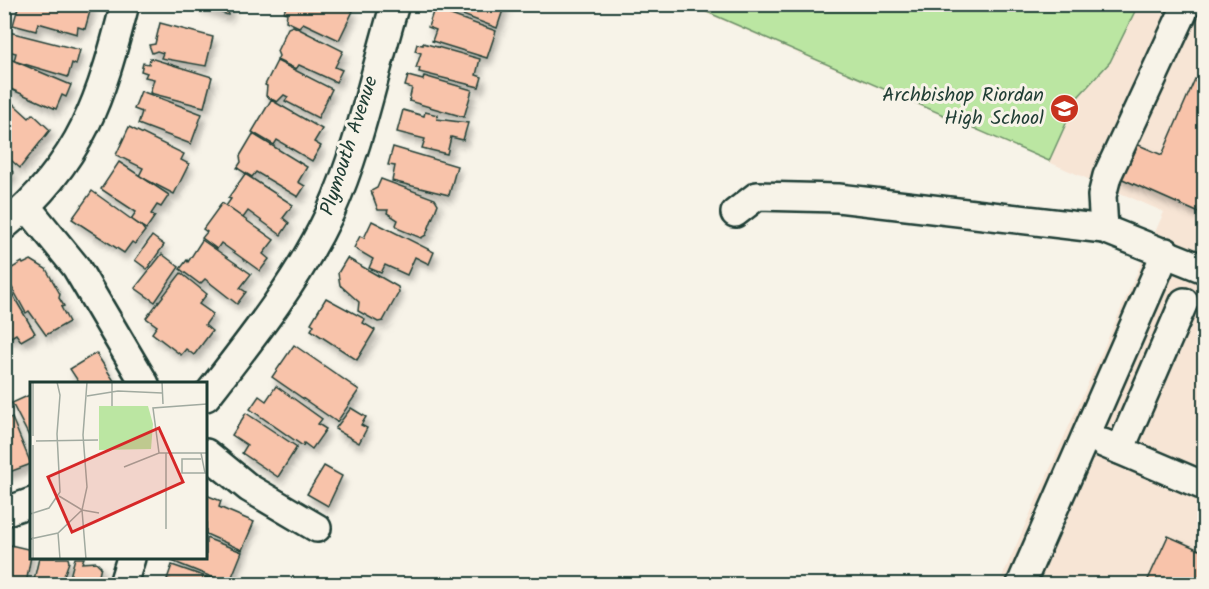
<svg xmlns="http://www.w3.org/2000/svg" width="1209" height="589" font-family="Kalam,sans-serif">
  <defs>
    <filter id="shadow"><feDropShadow dx="3.5" dy="6" stdDeviation="3" flood-color="#0004"/></filter>
  </defs>
  <rect width="100%" height="100%" fill="#f7f3e8"/>
  <filter id="ink" filterUnits="userSpaceOnUse"><feTurbulence type="fractalNoise" baseFrequency=".0167" numOctaves="2"/><feDisplacementMap in="SourceGraphic" scale="12" xChannelSelector="R" yChannelSelector="G"/><feConvolveMatrix kernelMatrix="1 2 1 2 8 2 1 2 1" color-interpolation-filters="sRGB"/></filter>
  <g filter="url(#ink)">
    <path fill="#f7e5d5" d="M687,5H1204V584H999L1164,212Z"/>
    <path fill="#bbe6a2" stroke="#6d926b" stroke-width="1.5" d="M691,5L1138,4V5L1110,62L1078,97L1049,161Z"/>
    <g fill="#f8c3aa" stroke="#1f3d34" stroke-width="1.5" filter="url(#shadow)">
      <path d="M19,4H92L85,29L78,27L77,34L38,23L36,31L13,25Z"/>
      <path d="M195,4H231L228,15Z"/>
      <path d="M287,4H341L353,11L339,40L303,23L299,27L286,21L287,13L284,12Z"/>
      <path d="M434,4H505L497,28Z"/>
      <path d="M434,9L496,31L487,58L432,41L436,30L428,27Z"/>
      <path d="M160,23L213,37L206,66L161,58L163,53L157,51L152,53L149,45L155,44Z"/>
      <path d="M293,26L343,51L335,67L342,70L336,82L299,65L296,69L277,60L279,56L277,51L288,28Z"/>
      <path d="M9,32L80,50L76,65L72,63L68,77L14,61L16,53L4,50Z"/>
      <path d="M423,43L480,59L476,75L482,77L479,87L419,72L420,68H416L421,53L415,51L417,44L423,45Z"/>
      <path d="M5,57L71,85L66,97L62,95L56,109L6,87L9,80L4,78Z"/>
      <path d="M150,58L212,77L204,107L150,93L154,79L145,77L147,73L141,71L143,63L149,64Z"/>
      <path d="M277,61L332,89L318,118L285,101L288,97L284,95L277,102L266,96L267,86L265,85Z"/>
      <path d="M408,76L423,80L424,76L472,90L464,117L409,101L412,88L405,86Z"/>
      <path d="M1195,79L1204,83V215L1118,177L1134,143L1162,155Z"/>
      <path d="M141,91L202,114L191,144L138,124L142,112L134,109Z"/>
      <path d="M7,98L29,118L33,114L50,130L20,168L4,154V99Z"/>
      <path d="M271,100L322,129L314,142L321,146L312,161L277,140L274,145L252,132Z"/>
      <path d="M403,110L424,116L425,112L438,115L437,119L468,123L463,140L451,137L447,154L422,148L425,139L397,132Z"/>
      <path d="M129,127L184,154L181,160L189,164L174,194L139,176L143,168L116,155Z"/>
      <path d="M253,134L307,167L298,182L305,186L298,197L256,172L252,177L237,168L241,162L240,156Z"/>
      <path d="M393,147L457,166L449,195L392,181L395,166L388,165Z"/>
      <path d="M119,162L169,195L161,207L157,205L151,214L155,216L146,229L131,219L136,212L101,189Z"/>
      <path d="M4,164L14,173L4,183Z"/>
      <path d="M245,174L293,205L283,218L289,223L281,235L248,211L243,218L226,206L231,199L228,198Z"/>
      <path d="M381,179L435,199L438,204L426,235L421,238L399,229L396,225L398,220L387,213L388,210H378L371,191L377,188Z"/>
      <path d="M92,191L142,227L145,231L135,244L132,242L124,253L72,219Z"/>
      <path d="M222,203L274,240L263,254L269,259L260,271L221,243L217,249L202,238L207,232L203,229Z"/>
      <path d="M372,221L434,252L429,264L415,257L407,275L385,265L381,273L369,268L373,259L354,248L360,236L364,238Z"/>
      <path d="M152,236L164,245L147,269L135,260Z"/>
      <path d="M202,240L251,274L240,288L246,292L237,304L205,279L200,284L180,269L187,260L188,262Z"/>
      <path d="M162,254L179,267L155,302L135,288Z"/>
      <path d="M347,258L398,287L399,292L383,321L378,322L358,311L359,302L340,285L338,273Z"/>
      <path d="M31,260L46,269L60,294L59,298L64,306L61,307L69,322L46,335L29,311L26,313L4,273L22,262L23,264Z"/>
      <path d="M181,273L207,294L199,304L213,314L205,325L212,331L194,355L186,349L181,355L152,333L157,326L146,318Z"/>
      <path d="M4,280L35,333L21,341L16,334L4,341Z"/>
      <path d="M326,298L365,319L363,323L375,330L357,360L311,330L314,325L311,323Z"/>
      <path d="M294,345L359,390L337,422L272,377Z"/>
      <path d="M96,353L116,384H80L70,369Z"/>
      <path d="M276,386L322,419L318,424L326,429L312,449L304,443L303,446L250,409L259,396L266,401Z"/>
      <path d="M32,394V442L12,403Z"/>
      <path d="M351,408L366,417L361,425L367,428L359,443L335,429Z"/>
      <path d="M246,413L297,447L278,477L242,453L247,445L232,435Z"/>
      <path d="M12,418L31,464L4,474V421Z"/>
      <path d="M324,466L342,476L328,506L307,494Z"/>
      <path d="M206,495L221,501L219,507L254,522L242,550L206,534Z"/>
      <path d="M1168,536L1204,552V584H1146Z"/>
      <path d="M206,538L242,552L229,584L172,561L173,558H206Z"/>
      <path d="M6,544L32,550L26,584H4Z"/>
      <path d="M39,558H68L69,562L61,584H33Z"/>
      <path d="M75,558H84L82,563L96,562L101,567L97,584H68Z"/>
      <path d="M172,565L220,582L219,584H171L172,581L167,579Z"/>
    </g>
    <g fill="none" stroke-linecap="round" stroke-linejoin="round">
      <defs>
        <g id="minor">
          <path d="M27,207L76,267L145,384"/>
          <path d="M735,213L757,196L838,198L1104,229L1204,269"/>
          <path d="M4,226C82,162 101,98 125,4"/>
          <path d="M1104,229L1102,196L1107,176L1187,4"/>
          <path d="M206,397C252,338 298,281 330,213C360,147 374,73 395,4"/>
          <path d="M1103,443L1204,486"/>
          <path d="M1120,450L1184,302"/>
          <path d="M206,453L249,488L317,528"/>
          <path d="M4,512L32,502"/>
          <path d="M123,584L131,558"/>
          <path d="M1021,584L1166,252"/>
        </g>
      </defs>
      <use href="#minor" stroke="#1f3d34" stroke-width="32"/>
      <use href="#minor" stroke="#f7f3e8" stroke-width="27"/>
    </g>
  </g>
  <defs>
    <symbol id="school-disc" viewBox="-11 -11 22 22"><circle r="9.5" fill="#c8321e" stroke="#f7f3e8"/><path d="M0-5L7-2L0 1L-7-2ZM-4 1L0 2.5L4 1V4Q0 6-4 4Z" fill="#fff"/></symbol>
  </defs>
  <g fill-rule="evenodd">
    <use href="#school-disc" x="1048" y="92" width="33" height="33"/>
  </g>
  <g text-anchor="middle" dominant-baseline="central" stroke-width="6" stroke-linejoin="round" paint-order="stroke">
    <g font-size="20" fill="#1f3d34" stroke="#f7f3e8" text-anchor="end">
      <text x="1044" y="96">Archbishop Riordan<tspan x="1044" dy="23">High School</tspan></text>
    </g>
    <g font-size="20" fill="#1f3d34" stroke="#f7f3e8">
      <text transform="translate(350 146) rotate(-72)">Plymouth Avenue</text>
    </g>
  </g>
  <g transform="translate(30 382)">
    <rect width="177" height="177" fill="#f7f3e8"/>
    <path d="M69,24H118L123,42L121,67L69,68Z" fill="#bbe6a2"/>
    <path fill="none" stroke="#a1aaa0" stroke-width="1.5" d="M3,0V54M82,0V24M132,0L133,22M57,14L88,9L132,11M6,59L68,58M3,63V177M129,71L123,26L177,22M136,71V147M171,71L175,91H152V77H171M94,85L129,71H177M29,114L52,128L69,131M0,132L19,126L30,110L27,52L30,13L27,0M28,151L30,177M0,157L28,151L52,128M56,177L52,128L57,105L53,53L57,0"/>
    <path fill="#d62828" fill-opacity="0.15" stroke="#d62828" stroke-width="3" d="M129,46L153,100L42,150L18,95Z"/>
    <rect width="177" height="177" fill="none" stroke="#1f3d34" stroke-width="3"/>
  </g>
  <rect width="1209" height="589" fill="none" stroke="#f7f3e8" stroke-width="24"/>
  <rect x="12" y="12" width="1185" height="565" fill="none" stroke="#1f3d34" stroke-width="2" filter="url(#ink)"/>
</svg>
